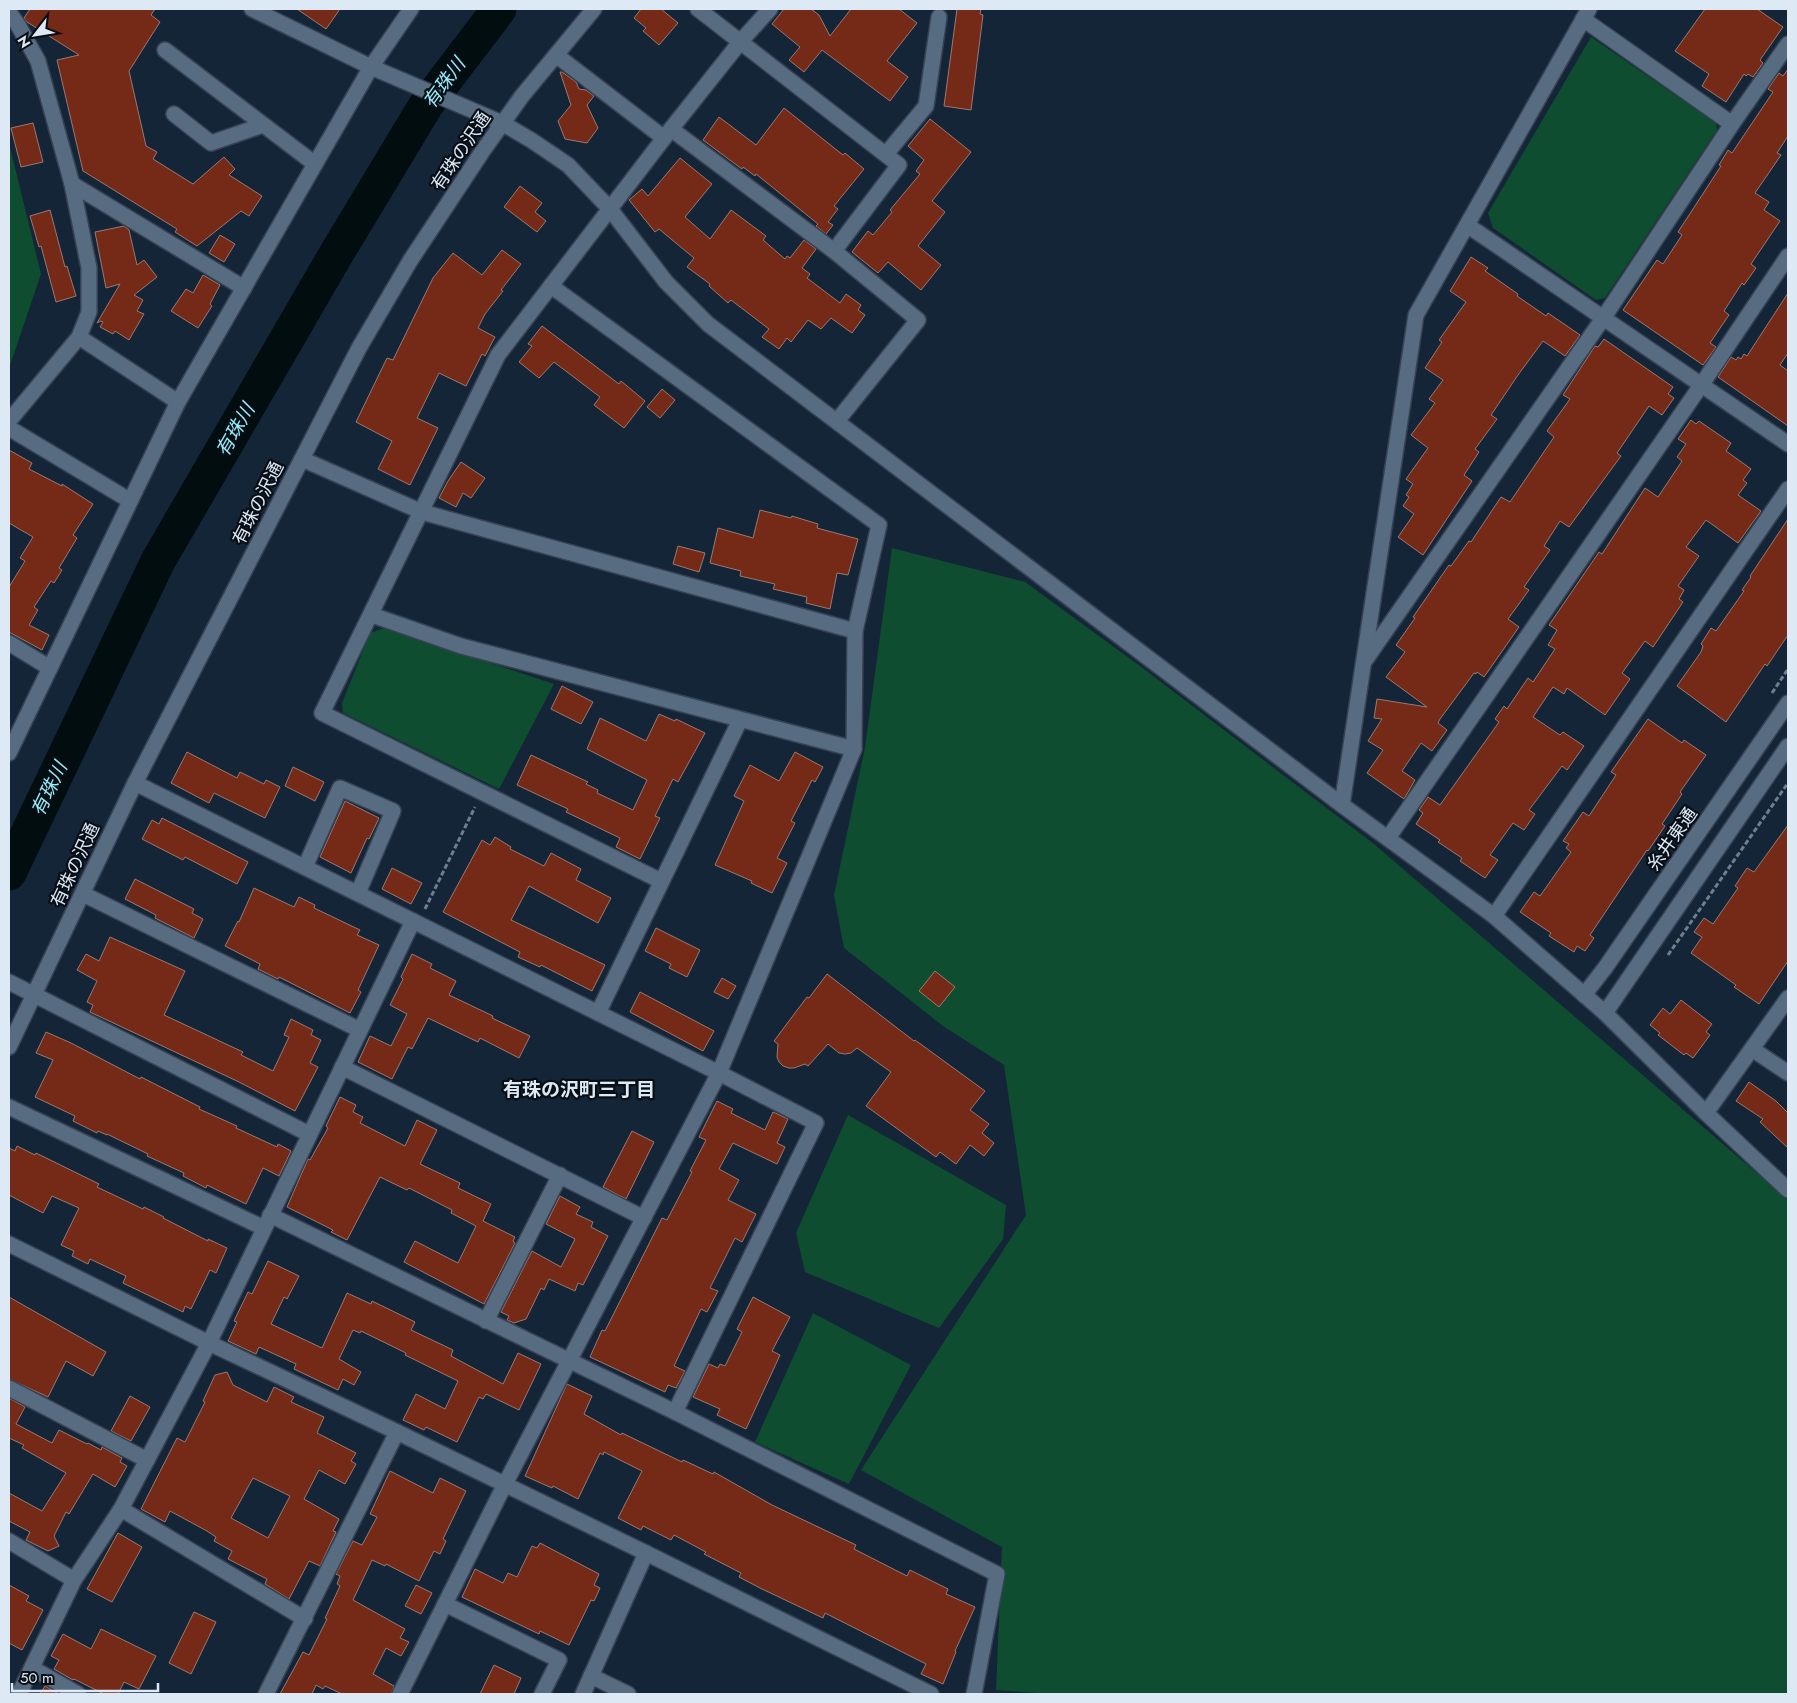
<svg xmlns="http://www.w3.org/2000/svg" width="1797" height="1703" font-family="Jost,'Noto Sans JP',sans-serif">
  <rect width="100%" height="100%" fill="#142538"/>
  <g fill="#0e4d2f">
    <path d="M1591,37L1716,123L1717,130L1605,298L1596,300L1493,228L1488,213Z"/>
    <path d="M9,143L41,274L9,368Z"/>
    <path d="M892,548L1025,582L1140,666L1374,844L1788,1200V1694H1051L996,1690L1002,1547L861,1470L1026,1215L1004,1065L943,1026L844,948L834,895L865,747Z"/>
    <path d="M384,628L554,684L499,789L343,713L342,703L370,633Z"/>
    <path d="M848,1115L1006,1205L1003,1239L939,1328L805,1272L796,1233Z"/>
    <path d="M813,1313L911,1365L849,1484L755,1442Z"/>
  </g>
  <g fill="none" stroke-linecap="round" stroke-linejoin="round">
    <path stroke="#010d0f" stroke-width="35" d="M9,873L158,561L335,256L426,105L499,9"/>
  </g>
  <g fill="#752a18" stroke="#9a7971" fill-rule="evenodd">
    <path d="M30,9H155L151,15L160,22L129,71L146,146L157,152L153,159L193,184L224,157L235,169L229,175L262,196L249,216L241,211L197,246L175,232L177,229L83,171L57,60L79,55L27,22L24,18Z"/>
    <path d="M297,9H340L326,29Z"/>
    <path d="M641,9H661L678,23L659,45L643,31L646,28L634,18Z"/>
    <path d="M784,9H811L819,15L830,36L851,9H899L917,23L887,61L908,77L890,101L822,50L804,72L789,60L800,47L772,24Z"/>
    <path d="M957,9H981L980,14L983,15L971,110L944,106Z"/>
    <path d="M1705,9H1757L1783,27L1760,60L1763,63L1753,77L1748,74L1746,76L1744,74L1726,102L1702,86L1709,74L1675,51Z"/>
    <path d="M1788,69V136L1777,153L1781,155L1755,193L1769,202L1764,210L1780,221L1751,264L1756,268L1744,285L1742,283L1724,311L1729,315L1710,343L1716,347L1703,365L1623,310L1657,260L1663,264L1682,235L1678,232L1721,166L1719,165L1728,150L1732,153L1773,92L1768,89L1779,73L1783,76Z"/>
    <path d="M560,72H562L576,82L579,89L586,90L594,96L587,105L598,128L587,143L565,139L558,121L571,105Z"/>
    <path d="M784,108L843,155L845,153L864,169L834,206L838,209L828,222L833,225L826,234L816,226L818,224L756,174L755,176L743,167L742,169L703,140L719,117L756,145Z"/>
    <path d="M930,119L971,152L932,201L945,212L918,246L941,265L921,290L888,262L878,273L852,252L868,231L873,235L892,212L890,210L920,174L916,171L924,160L908,146Z"/>
    <path d="M33,123L43,162L21,167L11,128Z"/>
    <path d="M680,158L712,184L685,217L710,239L731,210L766,236L763,240L785,259L787,256L790,258L804,240L816,249L802,268L810,274L807,278L840,303L846,294L861,305L858,310L865,315L852,333L831,318L821,329L808,320L791,342L787,338L779,349L762,337L769,329L731,300L728,303L709,286L710,284L687,267L694,258L659,229L655,232L629,200L642,189L648,196Z"/>
    <path d="M520,186L542,203L535,212L546,221L537,232L504,207Z"/>
    <path d="M50,210L65,267L67,266L76,296L56,302L41,246L39,247L30,216Z"/>
    <path d="M124,226L129,230L137,265L144,260L157,277L134,295L143,300L137,311L144,314L129,340L115,331L113,334L100,327L103,322L101,321L97,323L120,284L106,288L95,232Z"/>
    <path d="M220,235L235,244L224,262L209,253Z"/>
    <path d="M502,250L521,264L501,290L503,291L485,314L478,328L495,337L485,356L482,354L466,386L439,373L417,418L438,428L410,485L378,469L392,441L356,422L387,358L393,360L433,278L453,253L482,275Z"/>
    <path d="M1471,257L1488,268L1485,271L1518,294L1517,296L1546,316L1548,313L1580,335L1565,356L1543,341L1518,375L1491,415L1497,419L1475,449L1479,452L1464,475L1472,481L1423,555L1398,537L1414,514L1403,506L1409,497L1406,495L1413,484L1406,479L1428,448L1411,435L1435,403L1429,399L1443,380L1425,368L1442,342L1439,340L1466,302L1450,291Z"/>
    <path d="M203,275L220,285L210,304L212,306L198,328L171,311L186,289L193,293Z"/>
    <path d="M1788,293V353L1780,365L1788,371V426L1718,377L1731,357L1736,360L1738,357L1741,359L1744,354L1747,356Z"/>
    <path d="M542,326L619,384L621,381L645,401L624,428L594,405L600,397L554,362L539,378L519,362L532,346L528,344Z"/>
    <path d="M1604,339L1673,387L1668,394L1674,398L1662,415L1649,406L1617,453L1621,456L1569,527L1560,521L1544,546L1550,550L1524,587L1529,590L1508,619L1519,627L1484,677L1477,672L1476,674L1474,673L1440,719L1438,723L1447,730L1432,751L1421,743L1402,771L1415,780L1404,799L1367,773L1383,750L1368,741L1382,719L1374,718L1377,699L1427,707L1386,677L1405,652L1396,645L1415,618L1413,617L1449,565L1451,566L1469,541L1471,542L1501,497L1510,502L1554,437L1547,431L1570,399L1563,395L1595,346L1598,347Z"/>
    <path d="M662,389L675,400L660,418L647,407Z"/>
    <path d="M1691,420L1696,424L1699,421L1731,443L1726,451L1751,469L1743,480L1747,483L1738,495L1761,511L1738,543L1706,520L1686,547L1699,556L1678,586L1684,590L1679,599L1683,602L1653,647L1645,641L1622,673L1630,679L1605,715L1567,688L1564,694L1553,687L1533,717L1560,735L1563,732L1584,746L1567,770L1562,766L1529,810L1535,814L1524,830L1513,823L1490,855L1498,860L1485,878L1460,861L1462,858L1438,842L1440,840L1416,824L1423,813L1419,810L1428,797L1440,805L1499,722L1495,719L1504,706L1507,709L1528,678L1533,682L1555,649L1548,645L1557,630L1549,625L1599,552L1602,554L1645,488L1658,497L1682,461L1677,457L1686,444L1678,439Z"/>
    <path d="M9,450L32,463L29,469L62,486V484L93,504L73,535L77,538L59,568L62,570L54,583L51,581L34,607L38,610L29,625L49,635L42,650L9,632V587L25,561L20,558L33,537L9,523Z"/>
    <path d="M461,462L485,478L471,498L463,493L456,507L439,498L448,481Z"/>
    <path d="M760,510L791,518L792,516L818,524L817,528L858,539L848,575L837,573L830,609L806,603L807,597L773,589L775,584L740,576L741,571L710,563L718,528L753,538Z"/>
    <path d="M1788,519V635L1767,666L1765,664L1726,722L1677,686L1701,652L1703,646L1701,644L1711,628L1716,631L1744,591L1742,590L1751,577L1750,576Z"/>
    <path d="M678,546L705,553L699,572L673,564Z"/>
    <path d="M562,686L593,702L581,724L551,709Z"/>
    <path d="M659,714L675,721L676,719L705,733L678,782L673,779L655,816L660,818L640,859L616,847L620,838L566,812L568,809L517,785L531,755L588,782L586,784L598,790L597,793L633,810L647,780L587,749L600,718L646,741Z"/>
    <path d="M1648,719L1682,743L1684,740L1706,755L1680,792L1682,794L1662,824L1665,826L1648,851L1647,850L1590,935L1594,938L1585,951L1577,946L1574,952L1549,936L1551,933L1520,912L1534,892L1540,896L1571,852L1566,848L1569,844L1563,841L1583,812L1589,816L1616,775L1611,772Z"/>
    <path d="M187,752L237,778L240,772L264,784L266,780L280,787L265,818L214,793L209,803L171,783Z"/>
    <path d="M795,752L823,767L815,782L812,780L791,821L795,823L777,858L787,863L772,893L751,883L752,881L715,865L744,801L734,796L750,765L779,781Z"/>
    <path d="M293,767L324,782L315,801L285,786Z"/>
    <path d="M345,801L379,818L369,839L367,838L351,873L320,857Z"/>
    <path d="M162,818L248,862L237,884L185,857L183,860L142,839L152,820L159,824Z"/>
    <path d="M1788,825V961L1759,1004L1734,987L1736,985L1691,953L1702,937L1694,932L1704,918L1713,924L1738,888L1735,886L1747,868L1754,872Z"/>
    <path d="M495,837L511,847L510,849L544,866L551,853L581,869L576,880L611,898L598,923L529,886L511,920L605,965L592,991L541,965L540,967L518,957L520,952L443,912L482,840L490,845Z"/>
    <path d="M392,868L422,883L411,904L382,889Z"/>
    <path d="M135,879L194,909L192,913L203,919L194,938L155,918L156,915L125,899Z"/>
    <path d="M254,888L294,907L299,897L315,905L314,908L360,930L357,935L379,945L358,990L361,992L350,1013L279,977L278,979L258,969L260,964L225,946L238,921L239,922Z"/>
    <path d="M656,928L700,950L687,977L669,968L671,964L645,951Z"/>
    <path d="M110,937L185,971L164,1015L243,1052L241,1055L273,1071L289,1037L284,1035L291,1019L313,1030L311,1035L321,1040L310,1063L318,1067L295,1111L239,1082L90,1012L93,1005L87,1002L97,981L77,970L86,954L99,961Z"/>
    <path d="M412,954L432,964L430,968L456,981L449,995L493,1016L492,1018L530,1036L519,1058L480,1038L478,1042L428,1018L412,1049L408,1047L392,1079L358,1062L370,1036L391,1046L407,1014L390,1005L403,979L401,977Z"/>
    <path d="M935,971L955,987L939,1007L919,991Z"/>
    <path d="M827,974L914,1041L915,1040L985,1091L970,1110L989,1124L982,1133L994,1143L984,1156L970,1145L956,1164L940,1152L936,1157L866,1106L891,1072L857,1048L851,1053L845,1054L839,1053L828,1044L808,1066L805,1064L794,1068H789L783,1066L779,1062L777,1057L778,1044L774,1041L807,997L809,998Z"/>
    <path d="M722,978L736,986L728,999L714,992Z"/>
    <path d="M640,992L714,1031L703,1051L630,1012Z"/>
    <path d="M1681,1000L1712,1024L1706,1032L1710,1035L1693,1058L1686,1053L1684,1055L1658,1035L1660,1033L1650,1025L1663,1008L1670,1014Z"/>
    <path d="M46,1032L71,1043L140,1079L141,1077L200,1107L199,1109L237,1126L236,1128L277,1147L278,1144L291,1151L279,1176L263,1168L246,1204L207,1185L206,1188L183,1176L184,1173L147,1156L148,1154L107,1134V1135L98,1131L97,1133L73,1121L75,1116L35,1097L53,1060L36,1053Z"/>
    <path d="M1749,1082L1776,1101L1788,1113V1148L1760,1122L1763,1119L1736,1101Z"/>
    <path d="M340,1097L356,1105L353,1112L363,1117L360,1123L405,1146L417,1120L437,1130L420,1164L460,1183L458,1188L491,1204L483,1221L515,1237L513,1241L515,1243L484,1304L404,1262L415,1241L458,1263L476,1226L451,1213L452,1210L409,1188L407,1190L380,1177L347,1240L331,1232L333,1230L287,1207L308,1159L310,1160L328,1128L326,1126Z"/>
    <path d="M717,1101L733,1109L731,1113L765,1130L773,1112L788,1119L777,1143L785,1147L777,1164L733,1143L719,1169L739,1180L728,1200L756,1214L742,1242L735,1238L710,1288L718,1291L707,1312L701,1309L674,1366L685,1371L676,1388L668,1385L665,1392L590,1357L602,1330L605,1331L662,1218L667,1220L692,1172L690,1171L706,1140L699,1137Z"/>
    <path d="M632,1131L654,1142L626,1199L603,1187Z"/>
    <path d="M17,1146L35,1155L36,1153L99,1184L97,1187L143,1209L144,1207L164,1217L163,1218L208,1241V1239L227,1248L216,1273L210,1270L191,1309L185,1306L183,1312L123,1283L126,1276L90,1259L88,1264L72,1256L74,1251L61,1245L79,1208L52,1196L43,1213L9,1195V1148L15,1151Z"/>
    <path d="M560,1196L580,1207L576,1214L593,1222L591,1227L608,1236L583,1285L578,1283L575,1291L549,1279L544,1290L541,1288L526,1319L514,1323L507,1320L509,1316L501,1312L532,1251L561,1267L575,1239L546,1224Z"/>
    <path d="M268,1261L299,1276L287,1299L284,1297L271,1324L322,1348L347,1293L371,1304L372,1301L415,1322L411,1330L453,1350L451,1356L503,1384L518,1353L541,1364L519,1410L486,1394L483,1399L479,1397L457,1442L426,1427L424,1430L403,1420L416,1394L445,1409L458,1381L405,1355L406,1353L361,1331L360,1333L353,1330L339,1359L361,1372L354,1385L343,1379L338,1390L294,1369L296,1364L259,1347L256,1354L228,1341L237,1322L234,1321L248,1292L252,1294Z"/>
    <path d="M9,1297L106,1352L93,1376L66,1361L48,1397L9,1379Z"/>
    <path d="M753,1297L790,1317L772,1351L780,1355L746,1429L717,1415L720,1409L693,1397L709,1364L718,1368L720,1364L725,1366L742,1332L737,1329Z"/>
    <path d="M227,1372L233,1385L267,1402L274,1387L294,1397L291,1402L324,1417L317,1433L356,1453L351,1461L356,1464L345,1484L319,1470L304,1499L339,1519L333,1531L336,1532L320,1566L309,1561L289,1599L265,1584L267,1579L228,1559L232,1551L214,1541L216,1537L207,1531L170,1511L165,1522L141,1509L177,1438L185,1442L205,1402L203,1401L215,1375ZM253,1478L290,1496L268,1538L231,1518Z"/>
    <path d="M567,1384L592,1396L584,1414L621,1435L622,1433L682,1462L683,1460L713,1474L714,1472L772,1505L856,1545L854,1549L907,1576L910,1570L948,1589L946,1594L975,1607L955,1651L956,1652L943,1684L921,1674L926,1664L825,1613L823,1618L760,1588L739,1577L741,1573L704,1554L706,1552L674,1535L671,1540L643,1526L641,1530L618,1518L642,1471L604,1452L603,1455L600,1453L578,1499L553,1486L552,1488L525,1476Z"/>
    <path d="M130,1396L150,1407L131,1441L111,1431Z"/>
    <path d="M9,1398L25,1407L16,1424L52,1443L59,1430L87,1444L88,1443L101,1450L102,1447L122,1458L120,1462L127,1466L115,1487L93,1474L69,1514L66,1512L54,1536L59,1546L48,1551L26,1540L30,1532L9,1521V1493L42,1511L66,1473L22,1448L24,1445L9,1438Z"/>
    <path d="M390,1471L433,1493L440,1478L466,1491L443,1539L446,1541L440,1554L434,1551L419,1581L386,1564L385,1566L372,1560L353,1600L405,1629L400,1638L409,1642L401,1656L386,1648L373,1674L394,1686L391,1694H342L325,1686L323,1689L316,1685L312,1694H280L303,1652L309,1655L327,1619L325,1618L340,1586L337,1584L340,1576L336,1574L353,1541L362,1545L377,1517L370,1514Z"/>
    <path d="M118,1533L142,1547L112,1602L87,1589Z"/>
    <path d="M540,1543L599,1574L594,1585L600,1588L594,1601L591,1600L569,1645L540,1631L539,1634L462,1597L475,1569L503,1583L508,1573L517,1577L532,1546L537,1548Z"/>
    <path d="M9,1585L29,1596L26,1601L43,1610L22,1650L9,1643Z"/>
    <path d="M416,1585L432,1593L421,1614L405,1606Z"/>
    <path d="M194,1612L216,1622L191,1674L169,1663Z"/>
    <path d="M101,1629L156,1656L139,1689L124,1682L118,1694H104L74,1679L73,1680L54,1669L59,1660L51,1656L63,1634L91,1649Z"/>
    <path d="M494,1665L521,1678L514,1694H480Z"/>
    <path d="M45,1686L59,1694H40Z"/>
  </g>
  <g fill="none" stroke-linecap="round" stroke-linejoin="round">
    <defs>
      <g id="minor">
        <path d="M252,9L371,67L502,123L531,140L568,165L610,209L666,282L708,324L1342,805L1494,916L1605,1013L1706,1113L1788,1190"/>
        <path d="M698,9L899,165L834,251"/>
        <path d="M9,12L18,25L38,61L72,184L89,268V312L79,337L9,421"/>
        <path d="M1583,19L1732,124"/>
        <path d="M165,50L315,164"/>
        <path d="M556,55L664,138"/>
        <path d="M174,114L211,143L263,125"/>
        <path d="M671,129L834,251L918,320L837,421"/>
        <path d="M886,154L926,106L939,17"/>
        <path d="M72,184L244,288"/>
        <path d="M1467,225L1788,444"/>
        <path d="M79,337L178,402"/>
        <path d="M9,428L129,500"/>
        <path d="M302,459L422,512L855,631"/>
        <path d="M372,615L461,646L854,749"/>
        <path d="M9,643L50,668"/>
        <path d="M1366,659L1604,317L1732,124L1788,44"/>
        <path d="M9,753L178,402L371,67L411,9"/>
        <path d="M135,783L719,1073L816,1123L675,1412"/>
        <path d="M1342,805L1416,315L1589,9"/>
        <path d="M1388,838L1702,384L1788,256"/>
        <path d="M305,867L340,788L393,811L358,893"/>
        <path d="M661,881L322,713L498,355L671,129L741,41L770,9"/>
        <path d="M83,894L360,1030"/>
        <path d="M1494,916L1788,489"/>
        <path d="M9,982L309,1134"/>
        <path d="M1584,995L1605,968L1788,703"/>
        <path d="M598,1013L740,720"/>
        <path d="M1605,1013L1788,746"/>
        <path d="M9,1047L135,783L359,348L410,261L482,152L522,96L594,9"/>
        <path d="M1752,1049L1788,1073"/>
        <path d="M342,1067L644,1218"/>
        <path d="M9,1107L264,1228"/>
        <path d="M1706,1113L1788,998"/>
        <path d="M270,1215L675,1412L997,1574L974,1694"/>
        <path d="M9,1244L209,1343L397,1432L646,1553L931,1694"/>
        <path d="M486,1321L560,1175"/>
        <path d="M9,1388L147,1460"/>
        <path d="M121,1509L305,1619"/>
        <path d="M9,1541L74,1580"/>
        <path d="M445,1604L559,1660L542,1694"/>
        <path d="M32,1668L78,1694"/>
        <path d="M591,1676L628,1694"/>
        <path d="M19,1694L74,1580L121,1509L209,1343L413,921"/>
        <path d="M266,1694L397,1432"/>
        <path d="M400,1694L505,1484L719,1073L854,749L855,631L879,525L551,286"/>
        <path d="M583,1694L646,1553"/>
      </g>
    </defs>
    <use href="#minor" stroke="#364253" stroke-width="18"/>
    <g stroke="#707e8e" stroke-width="3" stroke-dasharray="5 2.5" stroke-linecap="butt">
      <path d="M1772,693L1788,669"/>
      <path d="M425,909L475,807"/>
      <path d="M1668,955L1788,783"/>
    </g>
    <use href="#minor" stroke="#576b81" stroke-width="15"/>
  </g>
  <g text-anchor="middle" dominant-baseline="central" stroke-width="4.5" stroke-linejoin="round" paint-order="stroke">
    <g font-size="18" fill="#dee9f6" stroke="#070e16">
      <text transform="translate(461 151) rotate(-56)">有珠の沢通</text>
      <text transform="translate(258 503) rotate(-63)">有珠の沢通</text>
      <text transform="translate(1672 839) rotate(-55)">糸井東通</text>
      <text transform="translate(75 865) rotate(-65)">有珠の沢通</text>
    </g>
    <g font-size="19" font-style="italic" fill="#97ecf9" stroke="#070e16">
      <text transform="translate(444 83) rotate(-54)">有珠川</text>
      <text transform="translate(235 430) rotate(-60)">有珠川</text>
      <text transform="translate(49 789) rotate(-64)">有珠川</text>
    </g>
    <g font-size="19" font-weight="bold" fill="#dee9f6" stroke="#070e16">
      <text x="579" y="1089">有珠の沢町三丁目</text>
    </g>
  </g>
  <rect width="1797" height="1703" fill="none" stroke="#dee9f6" stroke-width="20"/>
  <g transform="translate(35 35) rotate(239)" stroke="#070e16" stroke-width="4" paint-order="stroke">
  <path d="M0-4L9 19L0 12L-9 19Z" fill="#dee9f6"/>
  <text y="-8" font-size="14" font-weight="bold" text-anchor="middle" fill="#dee9f6">N</text>
  </g>
  <path d="M12 1683v8h146v-8" fill="none" stroke="#dee9f6" stroke-width="2.5"/>
  <text x="20" y="1683" font-size="15" fill="#dee9f6" stroke="#070e16" stroke-width="4" paint-order="stroke">50 m</text>
</svg>
